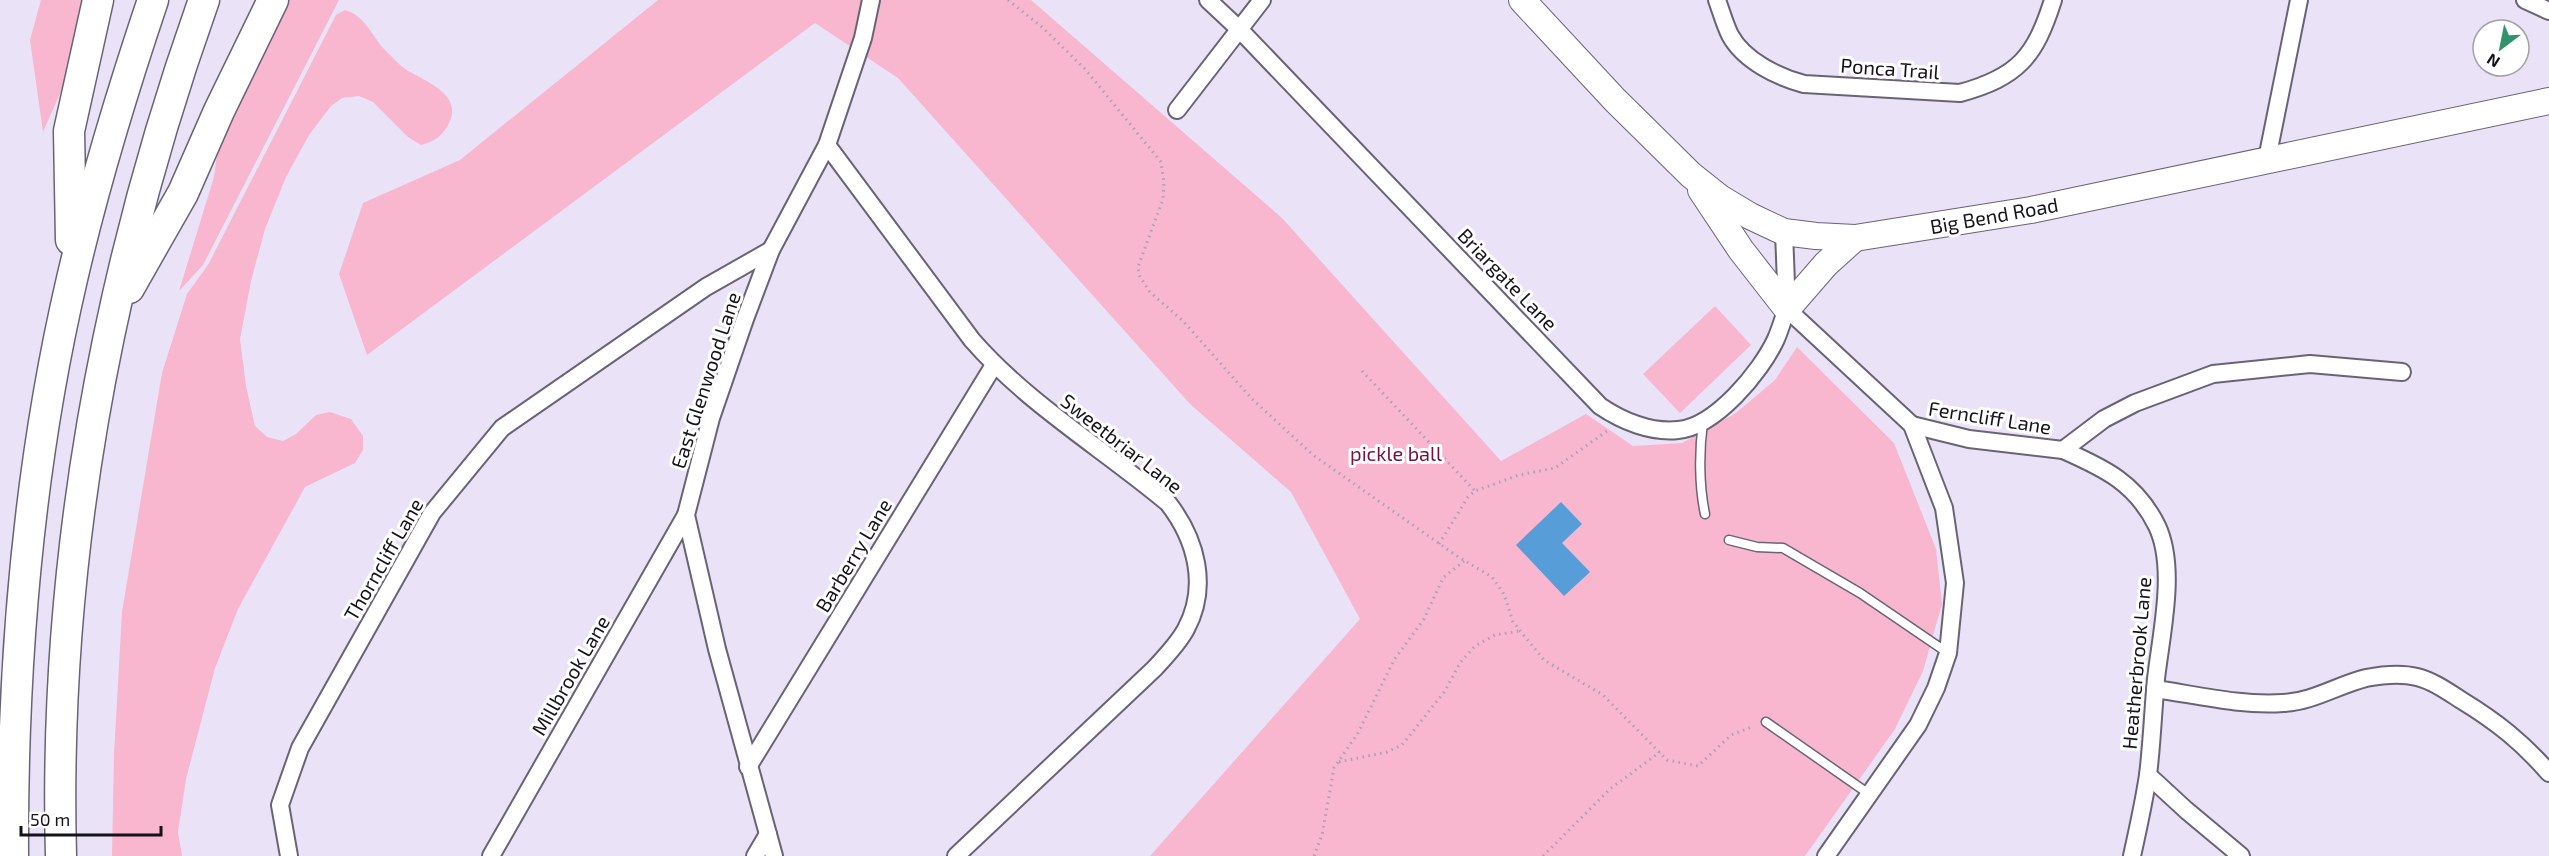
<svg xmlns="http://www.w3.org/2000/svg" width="2549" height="856" font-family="'Exo 2',sans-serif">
  <rect width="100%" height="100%" fill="#eae3f8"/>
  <g fill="#f8b6cf">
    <path d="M41,0H101L43,132L30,40Z"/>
    <path d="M255,0H339L203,265L179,291L214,177L230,57Z"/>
    <path d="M658,0H1031L1282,218L1501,461L1586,414L1633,446L1682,443L1736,413L1775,380L1797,347L1894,443L1936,549L1942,604L1923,671L1895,729L1805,856H1150L1360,619L1291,492L1190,404L898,78L815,23L367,355L339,274L363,203L460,160Z"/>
    <path d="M345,10C368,17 372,39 389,54C395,60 402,68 410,72C428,82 463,96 449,123C443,136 435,141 421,145L408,137L373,102L359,96L342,98L331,106L309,135L286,177L265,229L251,281L240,339L246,386L255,426L267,437L283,441L296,434L316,415L330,412L351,419L363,436V450L355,463L305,487L238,609L215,668L186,779L178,832L182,856H112L114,754L122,612L162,373L187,294L208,265L336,15Z"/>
    <path d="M1715,306L1751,345L1680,413L1643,374Z"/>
  </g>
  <path fill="#579dd8" d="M1561,502L1582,524L1562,543L1590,572L1564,596L1516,545Z"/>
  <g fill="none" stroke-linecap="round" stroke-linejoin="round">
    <defs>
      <g id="service">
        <path d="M1703,422C1699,451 1699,486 1705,514"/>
        <path d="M1729,540L1757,547L1783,548L1860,593L1948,653"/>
        <path d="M1766,722L1869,794"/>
      </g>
      <g id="minor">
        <path d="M1208,0L1240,30L1600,406C1622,421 1651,433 1678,430C1715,427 1761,372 1776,339C1780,330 1783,319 1787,309"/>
        <path d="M1717,0C1721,11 1725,25 1730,35C1744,61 1778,77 1804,84L1960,93C2018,77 2035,57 2053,0"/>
        <path d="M2525,0L2549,11"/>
        <path d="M1177,110L1262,0"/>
        <path d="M827,145L972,340C1028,404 1102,448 1168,503C1196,539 1209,586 1186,629C1178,644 1165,657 1154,669L956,856"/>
        <path d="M2267,159L2299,0"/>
        <path d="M1784,232L1787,309L1912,425L1944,508L1955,583L1948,653L1936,688L1918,725L1826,856"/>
        <path d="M1912,425L1969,439L2063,450L2104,419L2135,403L2213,374L2310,364L2402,372"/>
        <path d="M2063,450C2104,468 2136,483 2157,526C2177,568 2161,634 2156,679C2153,711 2152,743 2148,775C2144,802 2138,829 2132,856"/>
        <path d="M2155,689C2197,695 2241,706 2283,703C2312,702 2338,685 2366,678C2382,675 2401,673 2417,677C2433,681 2447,691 2461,700C2497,722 2522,742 2549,773"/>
        <path d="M748,767L994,365"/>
        <path d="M2148,775L2186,810L2241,856"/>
        <path d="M289,856L280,805L300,748L432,513L502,428L706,287L771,250"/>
        <path d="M491,856L686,515"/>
        <path d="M755,856L768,834"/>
        <path d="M774,856L717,649L686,515L711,418L745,319L771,250L827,145L863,38L871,0"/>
      </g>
      <g id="primary">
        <path d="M1522,0L1615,100L1691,175L1720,198L1750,216L1784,232L1816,236L1855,238L2031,210L2549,101"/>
        <path d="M1701,190L1741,250L1787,309L1826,264L1855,238"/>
      </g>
      <g id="motorway">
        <path d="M71,240L69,131L98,0"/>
        <path d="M129,288L183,193L219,111L273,0"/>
        <path d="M13,856C12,662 28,468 72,279C94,184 122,92 153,0"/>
        <path d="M61,856C53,565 106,274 204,0"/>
      </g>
    </defs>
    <use href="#service" stroke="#696374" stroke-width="11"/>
    <use href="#minor" stroke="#696374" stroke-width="20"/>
    <use href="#primary" stroke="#696374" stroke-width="28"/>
    <use href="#motorway" stroke="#696374" stroke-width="33"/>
    <g stroke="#a8a3b4" stroke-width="3" stroke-dasharray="1.5 4.5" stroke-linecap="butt">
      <path d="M1008,0L1042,27L1085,69L1161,162L1164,183L1163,199L1138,267L1139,275L1149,291L1184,322L1251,398L1313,455L1457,556L1492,577L1504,594L1513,622L1544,660L1603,695L1667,760L1698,766L1731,735L1754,726"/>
      <path d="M1362,371L1475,491"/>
      <path d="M1439,544L1468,497L1475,491L1519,475L1555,468L1607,431"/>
      <path d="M1339,762L1387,752L1402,745L1445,691L1460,663L1475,646L1495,635L1520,631"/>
      <path d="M1314,856L1322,835L1334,768L1358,733L1394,660L1424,619L1443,578L1464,561"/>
      <path d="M1543,856L1610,789L1660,752"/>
    </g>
    <use href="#service" stroke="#fff" stroke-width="8"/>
    <use href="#minor" stroke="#fff" stroke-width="16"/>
    <use href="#primary" stroke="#fff" stroke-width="26"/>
    <use href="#motorway" stroke="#fff" stroke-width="30"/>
  </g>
  <g text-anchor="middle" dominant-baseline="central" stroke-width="6" stroke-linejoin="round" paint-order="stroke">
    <g font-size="20" fill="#15131a" stroke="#fff">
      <text transform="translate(1890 68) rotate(4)">Ponca Trail</text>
      <text transform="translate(1994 215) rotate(-10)">Big Bend Road</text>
      <text transform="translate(1508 279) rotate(46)">Briargate Lane</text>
      <text transform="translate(705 380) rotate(-72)">East Glenwood Lane</text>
      <text transform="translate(1990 417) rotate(9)">Ferncliff Lane</text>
      <text transform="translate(1122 443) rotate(38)">Sweetbriar Lane</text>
      <text transform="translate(853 555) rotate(-59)">Barberry Lane</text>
      <text transform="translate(383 559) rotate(-60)">Thorncliff Lane</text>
      <text transform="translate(2136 663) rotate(-85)">Heatherbrook Lane</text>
      <text transform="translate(570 675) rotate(-60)">Millbrook Lane</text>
    </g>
    <g font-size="20" fill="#761047" stroke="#fff">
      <text x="1396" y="453">pickle ball</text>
    </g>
  </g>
  <g transform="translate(2501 48) rotate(212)"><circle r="28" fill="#ffffff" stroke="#a1a1a3" stroke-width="1.5"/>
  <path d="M0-4.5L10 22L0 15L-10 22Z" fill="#30936e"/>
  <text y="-9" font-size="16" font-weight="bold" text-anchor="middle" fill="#15131a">N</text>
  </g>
  <path d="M21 826v9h140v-9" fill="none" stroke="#15131a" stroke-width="3"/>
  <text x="30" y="826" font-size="18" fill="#15131a" stroke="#ffffff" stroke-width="4.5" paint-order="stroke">50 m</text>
</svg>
